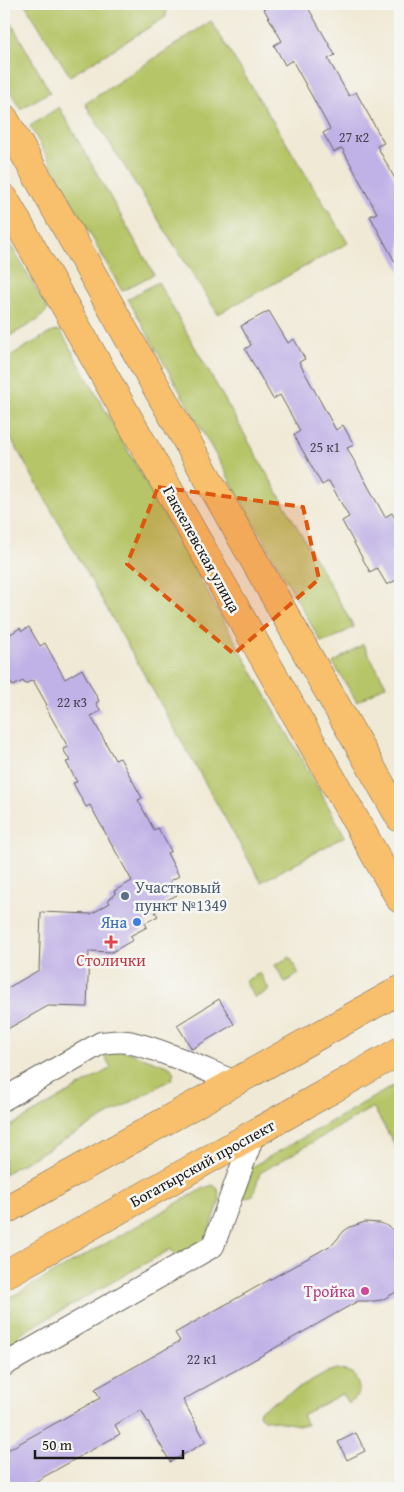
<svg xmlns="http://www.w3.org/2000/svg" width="404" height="1492" font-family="'Gentium Book Plus',serif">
  <rect width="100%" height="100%" fill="#f6f6f2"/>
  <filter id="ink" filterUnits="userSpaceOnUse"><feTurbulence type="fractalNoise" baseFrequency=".02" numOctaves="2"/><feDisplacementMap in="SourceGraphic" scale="10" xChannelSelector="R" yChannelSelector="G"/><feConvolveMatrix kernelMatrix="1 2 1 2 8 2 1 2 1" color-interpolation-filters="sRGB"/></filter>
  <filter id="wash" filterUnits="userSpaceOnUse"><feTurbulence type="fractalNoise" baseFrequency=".0096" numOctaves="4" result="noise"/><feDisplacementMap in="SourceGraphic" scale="20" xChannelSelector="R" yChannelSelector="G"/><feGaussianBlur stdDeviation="1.12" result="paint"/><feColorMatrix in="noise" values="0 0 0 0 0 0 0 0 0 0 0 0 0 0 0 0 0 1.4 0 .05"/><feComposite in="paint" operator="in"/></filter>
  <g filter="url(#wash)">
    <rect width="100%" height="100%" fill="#f0e9d5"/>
    <g fill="#b6c568" stroke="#697042">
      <path d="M25,4H167L166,17L70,76Z"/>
      <path d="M4,10L50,92L20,109L4,80Z"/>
      <path d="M211,21L348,243L218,314L85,104Z"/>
      <path d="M59,107L154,274L122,291L30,126Z"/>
      <path d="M4,233L48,310L38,320L4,339Z"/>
      <path d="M158,282L354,627L330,640L321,642L128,299Z"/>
      <path d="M60,330L345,836L261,882L4,426V359L50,333Z"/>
      <path d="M363,644L386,685L357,702L333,663Z"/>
      <path d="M290,957L299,974L285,982L275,965Z"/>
      <path d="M260,973L269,990L255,998L245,981Z"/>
      <path d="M120,1049L170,1067L174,1073L172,1079L4,1174V1130L111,1068L104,1054Z"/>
      <path d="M400,1082V1154L373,1107L260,1173L253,1195L246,1198L242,1197L249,1171L255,1165Z"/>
      <path d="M213,1185L218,1189L220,1200L208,1235L200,1246L177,1259L171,1249L20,1334L25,1344L4,1357V1301L204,1188Z"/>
      <path d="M337,1369L353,1373C360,1388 364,1394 348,1403L342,1394L302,1415L307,1425H299L264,1419L260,1416L259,1413L260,1410L328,1372Z"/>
    </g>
    <g id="blocks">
      <g fill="#c0b1e6">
        <path d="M261,4H306L335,55L328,59L349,96L356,92L384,143L377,146L400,188V271L370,216L377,213L342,148L334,152L323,133L330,129L292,60L285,65L274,45L282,41Z"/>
        <path d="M269,311L288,343L294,339L305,359L299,362L336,430L343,425L354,445L347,448L385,517L392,513L400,527V578L387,585L377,568L370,572L342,521L349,517L329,481L322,485L294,435L300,431L280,395L273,399L245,349L251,345L241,326Z"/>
        <path d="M29,627L40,646L45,643L65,679L82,669L99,701L96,703L101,711L91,716L115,760L120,758L142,798L138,800L154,830L158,828L171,851L167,853L179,876L170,881L177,895L163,902L165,906L155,912L158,916L145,923L147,927L130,936L133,940L112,952L89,951L87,1007L48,1006L4,1031V990L39,970L41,912L91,914L110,903L108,900L116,894L114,891L132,881L90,805L86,807L73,783L77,782L66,762L70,761L63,749L68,747L45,706L47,705L33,680L25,684L23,681L13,686L11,683L4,688V638L20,628L22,631Z"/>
        <path d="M219,999L234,1024L192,1049L177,1025Z"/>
        <path d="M365,1222L380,1223L388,1226L400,1236V1287L396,1292L382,1300L374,1301H358L183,1400L206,1442L170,1462L141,1410L115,1425L120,1434L24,1488H4V1452L100,1398L95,1389L180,1341L175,1333L333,1244L344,1231L350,1227Z"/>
        <path d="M356,1433L365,1451L347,1460L338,1442Z"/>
      </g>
    </g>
  </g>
  <g filter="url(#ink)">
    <use href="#blocks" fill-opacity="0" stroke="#66645d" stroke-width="1"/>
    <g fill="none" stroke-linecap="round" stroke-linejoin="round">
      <defs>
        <g id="minor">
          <path d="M4,1099L101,1043C112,1042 122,1040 132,1043C166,1051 203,1069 235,1082"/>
          <path d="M4,1365L213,1246L254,1133"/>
        </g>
        <g id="major">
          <path d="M4,118L400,818"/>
          <path d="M4,198L400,899"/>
          <path d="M4,1211L400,990"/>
          <path d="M4,1275L400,1051"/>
        </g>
      </defs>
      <use href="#minor" stroke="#66645d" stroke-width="24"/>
      <use href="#major" stroke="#66645d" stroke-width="29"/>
      <use href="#minor" stroke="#fff" stroke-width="22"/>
      <use href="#major" stroke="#f8bf6c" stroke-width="28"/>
    </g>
  </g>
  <path fill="#de560d" fill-opacity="0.2" stroke="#de560d" stroke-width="4" stroke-dasharray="10 6" stroke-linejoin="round" d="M158,487L303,507L319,579L234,654L127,564Z"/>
  <circle fill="#5c6f8a" stroke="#f6f6f2" stroke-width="2" cx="125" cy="896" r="5"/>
  <circle fill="#3f7fe0" stroke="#f6f6f2" stroke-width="2" cx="137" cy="922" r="5"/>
  <path fill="#e0444e" stroke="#f6f6f2" stroke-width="2" d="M108.5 934.5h5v5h5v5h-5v5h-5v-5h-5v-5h5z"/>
  <circle fill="#d1479c" stroke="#f6f6f2" stroke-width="2" cx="365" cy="1291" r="5"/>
  <g text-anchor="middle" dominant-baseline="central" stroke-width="5" stroke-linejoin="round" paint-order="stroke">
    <g font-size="14" fill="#45414e">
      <text x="354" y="137">27 к2</text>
      <text x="325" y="447">25 к1</text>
      <text x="72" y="702">22 к3</text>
      <text x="202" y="1359">22 к1</text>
    </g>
    <g font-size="16" fill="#1c1c1c" stroke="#f6f6f2">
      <text transform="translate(202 549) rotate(61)">Гаккелевская улица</text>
      <text transform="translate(202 1163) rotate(-29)">Богатырский проспект</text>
    </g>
    <g font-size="16" fill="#4e5e75" stroke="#f6f6f2" text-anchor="start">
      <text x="135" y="887">Участковый<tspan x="135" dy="18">пункт №1349</tspan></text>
    </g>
    <g font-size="16" fill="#366cbe" stroke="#f6f6f2" text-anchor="end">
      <text x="127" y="922">Яна</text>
    </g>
    <g font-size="16" fill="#be3a42" stroke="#f6f6f2">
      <text x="111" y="960">Столички</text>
    </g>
    <g font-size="16" fill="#b23c85" stroke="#f6f6f2" text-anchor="end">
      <text x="355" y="1291">Тройка</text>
    </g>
  </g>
  <rect width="404" height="1492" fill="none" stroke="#f6f6f2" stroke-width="20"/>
  <path d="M35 1450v8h148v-8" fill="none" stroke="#1c1c1c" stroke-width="2.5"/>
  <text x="42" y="1450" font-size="15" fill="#1c1c1c" stroke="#f6f6f2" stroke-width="4" paint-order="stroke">50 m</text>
</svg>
